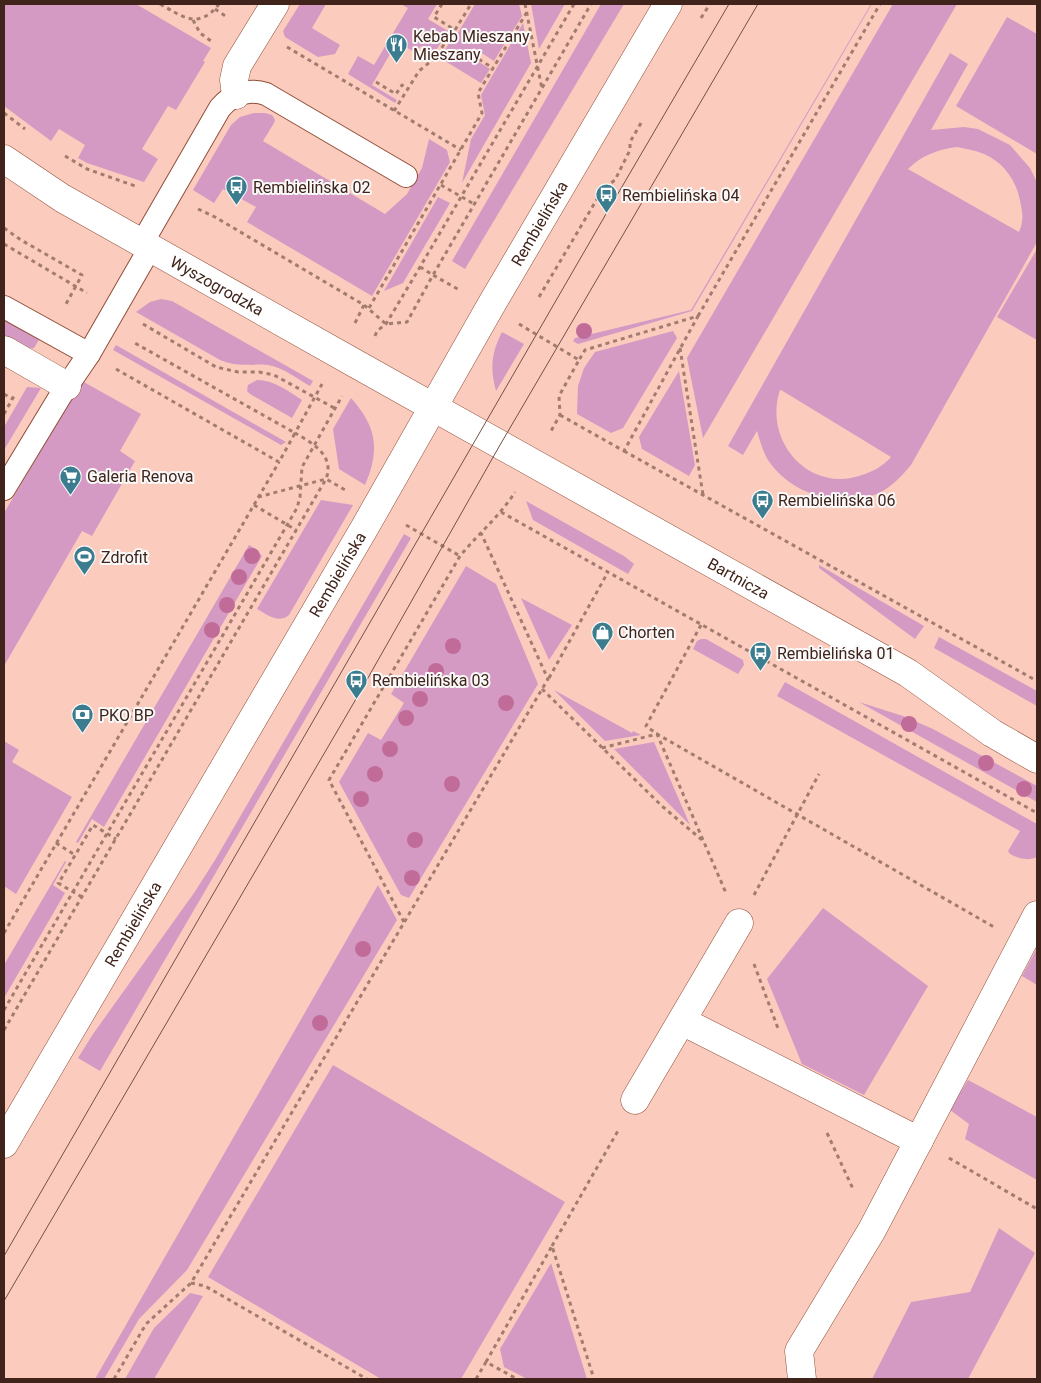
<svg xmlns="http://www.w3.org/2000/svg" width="1041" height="1383" font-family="Roboto,sans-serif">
  <rect width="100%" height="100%" fill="#fbccbd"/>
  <g fill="#d59ac3" fill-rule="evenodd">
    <path d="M4,4H136L211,48L203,61L205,62L176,110L168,106L142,149L158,159L144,182L87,163L78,158L85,145L59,129L51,141L4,106Z"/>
    <path d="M300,4H326L312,28L340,45L335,54L318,57L285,37L283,31Z"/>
    <path d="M401,4H437L428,19L448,31L434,54L421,46L416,53L397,42L372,85L397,100L395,103L348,74L358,56L374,65L408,8Z"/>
    <path d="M475,4H519L522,16L494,61L474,48L468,55L490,69L481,83L440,58L454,35L456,36Z"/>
    <path d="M531,4H565L539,49Z"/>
    <path d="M601,4H624L465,269L452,261Z"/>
    <path d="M871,4H872L692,311L578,344L573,341L575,338L691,310Z"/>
    <path d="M893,4H957L703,438L687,358Z"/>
    <path d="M1007,17L1037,34V154L956,106Z"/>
    <path d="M523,23L531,63L462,183L471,139L485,115L481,95Z"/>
    <path d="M950,53L968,64L931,130L964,127L978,129L1010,145L1030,168L1037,182V242L911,465C900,478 888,491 871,496C834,507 790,493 768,460C763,452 760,441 757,431L743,455L728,446ZM957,147C966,149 975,150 984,154C1005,163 1018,183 1021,206C1022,210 1023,217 1022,221C1022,225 1020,229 1019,232L908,169C921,156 938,149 957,147ZM780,390H781L891,457C883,466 874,471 862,475C809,494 763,441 780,390Z"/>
    <path d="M254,113H265L272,115L275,120L274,123L263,141L385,214L407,194L422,168L429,139L447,150L450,162L372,296L247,222L256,207L223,189L214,203L193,190L231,125L240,117Z"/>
    <path d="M438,197L450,203L403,283L384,291Z"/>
    <path d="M1037,249V340L997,317Z"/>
    <path d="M161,299L172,301L313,381L310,386C297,379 283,367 268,365C249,363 240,368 220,360L136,312L150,302Z"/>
    <path d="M4,318L40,338L34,348L25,349L4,338Z"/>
    <path d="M673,331L677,338L623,428L611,433L577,414L578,386L584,368L595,352Z"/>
    <path d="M502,332L524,344L496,391C490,369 491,353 502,332Z"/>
    <path d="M116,345L286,442L281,445L113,350Z"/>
    <path d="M679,371L695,465L689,476L642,449L639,437Z"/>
    <path d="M257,380C274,380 288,391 302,400L292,418L250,394L247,391L248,385Z"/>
    <path d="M82,381L141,414L120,451L135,461L92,536L82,531L4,666V513Z"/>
    <path d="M27,387L41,388L4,450V427Z"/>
    <path d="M351,398C377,427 380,450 365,485L339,469L333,429Z"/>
    <path d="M321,500L353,505L289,615C278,624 268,615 257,609Z"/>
    <path d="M526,501L624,556L634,564L628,574L533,520Z"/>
    <path d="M404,534L411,538L100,1071L78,1058L93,1034L194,893L215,860Z"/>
    <path d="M249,545L256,549L262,556L104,827L92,819L78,843L76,842Z"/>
    <path d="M819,565L924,626L915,639L819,568Z"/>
    <path d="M466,566L496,584L538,684L409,898L401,895L339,782L368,733L381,740L404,703L391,694Z"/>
    <path d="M521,598L572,625L549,660Z"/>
    <path d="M939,637L1037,691V706L934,648Z"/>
    <path d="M701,639H706L743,660L744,665L738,674L693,649L697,641Z"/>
    <path d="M785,682L1037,824V857C1028,861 1019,859 1010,854L1008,851L1020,831L777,696Z"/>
    <path d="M554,690L632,733L633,731L641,735L605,741Z"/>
    <path d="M859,702L903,716L933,729L1037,786V802Z"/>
    <path d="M4,741L19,750L12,762L72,797L16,894L4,886Z"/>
    <path d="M654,742L690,825L614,749Z"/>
    <path d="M65,861L66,862L53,885L65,893L4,998V965Z"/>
    <path d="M378,885L397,920L187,1270L139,1319L104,1379H95Z"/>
    <path d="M823,908L928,986L864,1095L802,1064L767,979Z"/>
    <path d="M1037,948V985L1022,976Z"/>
    <path d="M333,1065L565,1202L461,1379H381L208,1277Z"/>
    <path d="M968,1080L1037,1117V1180L965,1139L969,1124L950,1110Z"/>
    <path d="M999,1228L1035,1253L968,1379H872L911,1302L970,1292Z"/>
    <path d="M551,1263L587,1379H527L504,1367L500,1349Z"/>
    <path d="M190,1293L203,1296L154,1379H125L154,1328Z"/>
  </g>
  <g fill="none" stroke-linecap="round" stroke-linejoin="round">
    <defs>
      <g id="service">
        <path d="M142,243L220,108C232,94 248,88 266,94L406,176"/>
        <path d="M4,307L89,354"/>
        <path d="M4,489L61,395L89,354L150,248"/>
      </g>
      <g id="pedestrian">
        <path d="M236,95L234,80L237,66L275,4"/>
        <path d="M6,351L67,386"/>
      </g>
      <g id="minor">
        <path id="s1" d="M4,159L62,198L358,365L908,673L992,733L1037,759"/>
        <path d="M4,350L6,351"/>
        <path d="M682,1021L919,1141"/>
        <path d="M635,1100L739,923"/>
        <path d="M802,1379L799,1351L872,1230L1037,915"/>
      </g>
      <g id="tertiary">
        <path id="s2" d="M4,1144L365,527L490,307L668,4"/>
      </g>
    </defs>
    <use href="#service" stroke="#904e39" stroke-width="24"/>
    <use href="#pedestrian" stroke="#904e39" stroke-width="29"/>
    <use href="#minor" stroke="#904e39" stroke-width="29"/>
    <use href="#tertiary" stroke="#904e39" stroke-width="29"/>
    <g stroke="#a37c70" stroke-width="3" stroke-dasharray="4 4" stroke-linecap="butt">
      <path d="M160,4C183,17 199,30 219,4"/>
      <path d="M442,4L434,17L455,30L471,4"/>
      <path d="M525,4L542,89"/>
      <path d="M215,9L227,17"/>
      <path d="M701,18L710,4"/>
      <path d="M193,20L200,33L211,41"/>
      <path d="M287,47L461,150"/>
      <path d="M472,55L493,68"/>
      <path d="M376,82L396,94L402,85L408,89"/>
      <path d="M394,111L419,71L436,57L453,30"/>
      <path d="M4,113L25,129"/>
      <path d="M65,156L87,169L138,187"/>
      <path d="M441,185L474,204"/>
      <path d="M198,209L215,217L364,305L386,324L407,322L433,275L461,291"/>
      <path d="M4,228L21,240L82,275L66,304"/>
      <path d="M4,244L87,293"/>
      <path d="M420,267L433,275L591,4"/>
      <path d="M539,297L603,189L615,180L630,150V142L641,123"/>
      <path d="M369,308L482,113L478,93L527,12"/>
      <path d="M698,316L880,4"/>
      <path d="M355,323L364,305"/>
      <path d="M143,324L216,367L238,372H259L274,375L336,409"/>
      <path d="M519,324L579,360L559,396L560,415L550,433"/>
      <path d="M375,336L377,331L386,324L420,267L574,4"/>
      <path d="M680,348L703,495"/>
      <path d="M116,369L279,462L295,433L133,342"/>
      <path d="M4,394L13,399"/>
      <path d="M4,414L14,396"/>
      <path d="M560,415L624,451L698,316L585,350L579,360"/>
      <path d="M624,451L1037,681"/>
      <path d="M258,497L326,479L347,491"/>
      <path d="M254,505L296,530"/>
      <path d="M501,512L1037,813"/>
      <path d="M406,525L460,556"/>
      <path d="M701,625L646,726L657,734L726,893"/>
      <path d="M549,678L608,572"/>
      <path d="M542,689L663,807L702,840"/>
      <path d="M602,748L657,734L994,927"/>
      <path d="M56,843L75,855"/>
      <path d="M754,895L819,774"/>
      <path d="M82,897L58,883L61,879L93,825L116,839"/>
      <path d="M404,922L329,780L460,556C478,534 500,516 515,492"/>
      <path d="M4,933L279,462"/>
      <path d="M754,964L779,1031"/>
      <path d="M4,1010L297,508L300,497L302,467L342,396"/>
      <path d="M4,1030L326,479C335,455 312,443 295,433L322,384"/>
      <path d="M827,1133L854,1191"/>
      <path d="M949,1158L1037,1209"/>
      <path d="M552,1246L619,1129"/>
      <path d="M191,1283L205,1286L367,1379"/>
      <path d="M486,1362L552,1246L594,1379"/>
      <path d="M114,1379L146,1324L191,1283L548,679L481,533"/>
      <path d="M476,1379L486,1362L517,1379"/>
    </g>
    <use href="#service" stroke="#fff" stroke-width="22"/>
    <use href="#pedestrian" stroke="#fff" stroke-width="28"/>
    <use href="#minor" stroke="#fff" stroke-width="28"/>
    <use href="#tertiary" stroke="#fff" stroke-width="28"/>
    <g stroke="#725046" stroke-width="1">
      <path d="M4,1256L606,214L729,4"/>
      <path d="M4,1301L356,699L500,445L758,4"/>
    </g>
  </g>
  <g fill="#c16c98">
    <circle cx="584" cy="331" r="8"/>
    <circle cx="252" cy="556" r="8"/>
    <circle cx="239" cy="577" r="8"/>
    <circle cx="227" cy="605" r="8"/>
    <circle cx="212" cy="630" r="8"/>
    <circle cx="453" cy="646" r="8"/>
    <circle cx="436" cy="671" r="8"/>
    <circle cx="420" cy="699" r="8"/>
    <circle cx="506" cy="703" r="8"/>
    <circle cx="406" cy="718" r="8"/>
    <circle cx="909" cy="724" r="8"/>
    <circle cx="390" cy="749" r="8"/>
    <circle cx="986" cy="763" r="8"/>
    <circle cx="375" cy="774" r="8"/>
    <circle cx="452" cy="784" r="8"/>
    <circle cx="1024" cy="789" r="8"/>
    <circle cx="361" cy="799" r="8"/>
    <circle cx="415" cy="840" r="8"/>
    <circle cx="412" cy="878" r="8"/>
    <circle cx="363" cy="949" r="8"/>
    <circle cx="320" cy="1023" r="8"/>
  </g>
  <defs>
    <symbol id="restaurant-pin" viewBox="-11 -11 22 30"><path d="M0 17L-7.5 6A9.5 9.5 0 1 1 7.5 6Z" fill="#3b7d8f" stroke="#f9f9f9"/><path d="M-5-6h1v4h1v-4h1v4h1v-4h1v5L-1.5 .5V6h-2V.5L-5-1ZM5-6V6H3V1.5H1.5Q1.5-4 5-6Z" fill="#fff"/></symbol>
    <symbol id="bus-pin" viewBox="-11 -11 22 30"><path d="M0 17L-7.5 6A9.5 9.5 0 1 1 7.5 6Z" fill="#3b7d8f" stroke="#f9f9f9"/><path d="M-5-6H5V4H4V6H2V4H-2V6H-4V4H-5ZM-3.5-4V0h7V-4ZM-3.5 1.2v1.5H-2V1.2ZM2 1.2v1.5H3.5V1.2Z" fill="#fff"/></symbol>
    <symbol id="supermarket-pin" viewBox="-11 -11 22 30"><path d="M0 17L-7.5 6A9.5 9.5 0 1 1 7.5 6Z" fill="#3b7d8f" stroke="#f9f9f9"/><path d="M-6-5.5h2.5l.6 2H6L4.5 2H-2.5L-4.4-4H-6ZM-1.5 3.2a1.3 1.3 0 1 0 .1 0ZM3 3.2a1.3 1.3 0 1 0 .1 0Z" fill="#fff"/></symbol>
    <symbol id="stadium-pin" viewBox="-11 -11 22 30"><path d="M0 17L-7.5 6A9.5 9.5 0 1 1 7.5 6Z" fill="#3b7d8f" stroke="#f9f9f9"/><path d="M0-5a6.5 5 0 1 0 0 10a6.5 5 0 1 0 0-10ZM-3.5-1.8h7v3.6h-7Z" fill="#fff"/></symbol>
    <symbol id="shop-pin" viewBox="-11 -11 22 30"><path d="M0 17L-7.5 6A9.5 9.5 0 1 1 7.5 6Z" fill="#3b7d8f" stroke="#f9f9f9"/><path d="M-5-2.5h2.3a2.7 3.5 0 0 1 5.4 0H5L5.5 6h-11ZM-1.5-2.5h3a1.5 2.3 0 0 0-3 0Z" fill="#fff"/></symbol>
    <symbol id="bank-pin" viewBox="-11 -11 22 30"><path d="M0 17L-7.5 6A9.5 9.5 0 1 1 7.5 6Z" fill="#3b7d8f" stroke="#f9f9f9"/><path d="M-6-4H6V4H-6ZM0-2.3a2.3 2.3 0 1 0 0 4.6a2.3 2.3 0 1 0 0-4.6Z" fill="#fff"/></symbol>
  </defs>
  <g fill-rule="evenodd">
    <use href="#restaurant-pin" x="384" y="32" width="25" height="34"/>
    <use href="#bus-pin" x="224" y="174" width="25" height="34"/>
    <use href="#bus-pin" x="594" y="182" width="25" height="34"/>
    <use href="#supermarket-pin" x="58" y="464" width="25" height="34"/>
    <use href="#bus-pin" x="750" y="488" width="25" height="34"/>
    <use href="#stadium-pin" x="72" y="544" width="25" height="34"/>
    <use href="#shop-pin" x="590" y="620" width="25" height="34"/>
    <use href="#bus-pin" x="748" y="640" width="25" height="34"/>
    <use href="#bus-pin" x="344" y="668" width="25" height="34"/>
    <use href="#bank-pin" x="70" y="702" width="25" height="34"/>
  </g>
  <g text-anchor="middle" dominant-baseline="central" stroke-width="4" stroke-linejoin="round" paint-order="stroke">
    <g font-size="16" fill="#40231a" stroke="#f9f9f9" text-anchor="start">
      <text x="413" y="36">Kebab Mieszany<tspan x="413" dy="18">Mieszany</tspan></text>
      <text x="253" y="187">Rembielińska 02</text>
      <text x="622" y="195">Rembielińska 04</text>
      <text x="87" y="476">Galeria Renova</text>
      <text x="778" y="500">Rembielińska 06</text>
      <text x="101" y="557">Zdrofit</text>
      <text x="618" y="632">Chorten</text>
      <text x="777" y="653">Rembielińska 01</text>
      <text x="372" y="680">Rembielińska 03</text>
      <text x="99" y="715">PKO BP</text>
    </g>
    <g font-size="16" fill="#40231a" stroke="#f9f9f9">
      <text stroke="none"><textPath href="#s2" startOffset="1065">Rembielińska</textPath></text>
      <text stroke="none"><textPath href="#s1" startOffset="248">Wyszogrodzka</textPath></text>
      <text stroke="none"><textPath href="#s2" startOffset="660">Rembielińska</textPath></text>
      <text stroke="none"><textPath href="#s1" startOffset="846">Bartnicza</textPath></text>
      <text stroke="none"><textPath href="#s2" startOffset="255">Rembielińska</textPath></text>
    </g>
  </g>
  <rect width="1041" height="1383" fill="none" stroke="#40231a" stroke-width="10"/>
</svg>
